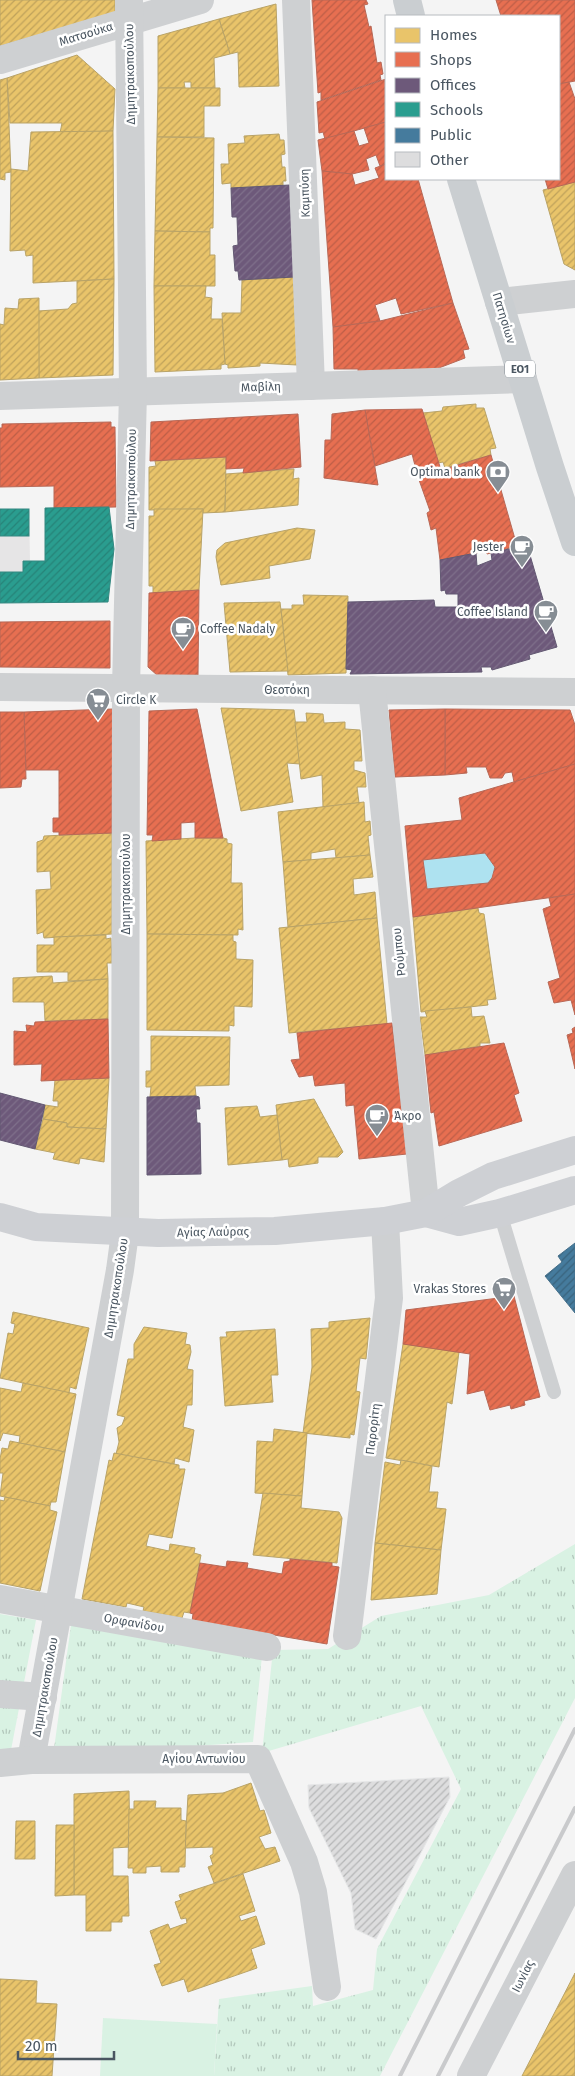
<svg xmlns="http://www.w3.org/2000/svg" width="575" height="2076" font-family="'Fira Sans',sans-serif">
  <defs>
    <pattern id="park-tufts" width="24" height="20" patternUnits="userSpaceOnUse" patternTransform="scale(1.25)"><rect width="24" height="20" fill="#d9f2e3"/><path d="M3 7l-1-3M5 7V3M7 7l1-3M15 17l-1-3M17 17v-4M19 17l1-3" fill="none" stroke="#b2c7bb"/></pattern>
    <pattern id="homes-hatch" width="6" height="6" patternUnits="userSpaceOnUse" patternTransform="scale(1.25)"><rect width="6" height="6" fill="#e9c46a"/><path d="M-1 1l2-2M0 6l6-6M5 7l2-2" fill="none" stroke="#bfa25b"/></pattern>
    <pattern id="shops-hatch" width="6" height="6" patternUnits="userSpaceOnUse" patternTransform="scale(1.25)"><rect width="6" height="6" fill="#e76f51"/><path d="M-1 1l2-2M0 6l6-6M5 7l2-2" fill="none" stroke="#bd5e47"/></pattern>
    <pattern id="offices-hatch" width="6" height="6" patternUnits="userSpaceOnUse" patternTransform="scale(1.25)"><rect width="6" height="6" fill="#6d597a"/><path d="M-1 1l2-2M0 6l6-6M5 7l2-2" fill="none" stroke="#7f708b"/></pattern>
    <pattern id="schools-hatch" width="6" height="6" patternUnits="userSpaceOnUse" patternTransform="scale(1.25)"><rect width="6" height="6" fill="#2a9d8f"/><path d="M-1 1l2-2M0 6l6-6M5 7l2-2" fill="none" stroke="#268378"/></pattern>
    <pattern id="public-hatch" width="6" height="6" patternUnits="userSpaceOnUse" patternTransform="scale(1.25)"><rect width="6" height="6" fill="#457b9d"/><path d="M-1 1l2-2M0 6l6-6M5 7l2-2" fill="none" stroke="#39637d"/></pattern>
    <pattern id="building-hatch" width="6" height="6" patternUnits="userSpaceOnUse" patternTransform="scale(1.25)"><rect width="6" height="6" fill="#ddddde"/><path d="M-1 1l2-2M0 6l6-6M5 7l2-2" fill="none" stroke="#b5b6b7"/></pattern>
  </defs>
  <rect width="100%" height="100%" fill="#f4f4f4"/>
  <path fill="#e6e5e6" d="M0,509H29L30,561H23V572H0Z"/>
  <g fill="url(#park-tufts)">
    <path d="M575,1544V1698L380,2076H214L219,1999L312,1986L313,2006L373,1990L377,1949L461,1789L421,1706L262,1753L273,1650L328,1649L381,1616L489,1595Z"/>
    <path d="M0,1614L36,1620L11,1750L0,1751Z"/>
    <path d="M71,1625L262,1656L253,1742L53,1756Z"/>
  </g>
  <path fill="#d9f2e3" d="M103,2018L217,2024L214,2076H100Z"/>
  <path fill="#aee2f0" d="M485,853L495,867L492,878L488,883L427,889L423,860Z"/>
  <g fill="url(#homes-hatch)" stroke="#b9a367">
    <path d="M0,0H115V13L0,46Z"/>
    <path d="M276,4L279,86L239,87L238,52L230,54L219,19Z"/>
    <path d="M219,19L230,54L214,58L215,88H191V82H184L185,88H158V36Z"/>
    <path d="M77,55L115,89L113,131L60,133L62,123H10L7,78Z"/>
    <path d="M7,78L11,172L5,173V180L0,179V80Z"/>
    <path d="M158,88H220V106H204V137H157Z"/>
    <path d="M113,131L114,279L33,283V255L26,256L25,250L10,251L11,169L28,171L31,132Z"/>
    <path d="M279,134L280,140H284L285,154L281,155L282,167H285L286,181H283V185L231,188V183L222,184L221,164H229L228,144L245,143L244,136Z"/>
    <path d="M157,137L214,138L213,228H210V232L155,231Z"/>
    <path d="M575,182V270L564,264L543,190Z"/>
    <path d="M155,231L210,232V255H215V286H154Z"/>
    <path d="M294,277L297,365L260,363V366L228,368V365L225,364L222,313H241L242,280Z"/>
    <path d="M114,279L113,375L39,378L38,311L68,309L72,304L77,303V281Z"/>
    <path d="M154,286H206L205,297L212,298L211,319H222L225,364L221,365V369L155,372Z"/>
    <path d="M39,298V378L0,380V324L4,325L5,308L18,309L19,299Z"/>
    <path d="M476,404V408H484L496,448L490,449L491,455L445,468L443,462L438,463L423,413L442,411L443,407Z"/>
    <path d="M226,457L225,512L203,513V509L149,510V467L156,466L155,461Z"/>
    <path d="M294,469L293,479L299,478L298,505L225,512L226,474Z"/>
    <path d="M154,509H203L199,590L153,593V586H149V516H154Z"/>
    <path d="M297,528L315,530L310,559L269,566L270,578L221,585L216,557L217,550L225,543Z"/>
    <path d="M303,595L348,596L346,673L288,675L281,609H292V605H304Z"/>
    <path d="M280,602L288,671L230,672L224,603Z"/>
    <path d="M221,708L294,710L300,764L287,763L293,802L241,811Z"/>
    <path d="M306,713L323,714L324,723L345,722V729L360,730L362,761H354V770L365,773L366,787H357L359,803L323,807L322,775L301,779L295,722H307Z"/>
    <path d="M364,802L365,822L370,821L371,835L368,836L370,855L336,858L335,849L311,853V860L283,862L278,812Z"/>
    <path d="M112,833V934L44,938L43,932L37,934L36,890L51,889L50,871L37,872V842L43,840L44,836Z"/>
    <path d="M195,838H223L227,839V843L232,844L231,883H242L243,930L238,929V935L147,934L146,841Z"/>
    <path d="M370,855L373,877L353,879L354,895L375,892L377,918L288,927L283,862Z"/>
    <path d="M478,908L479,913L484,914L496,999L487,1000L488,1005L421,1012L413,917Z"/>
    <path d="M377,918L387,1024L289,1033L279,928Z"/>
    <path d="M147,934L233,935V941L236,942V959L253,960L252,1007L234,1006V1026L229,1025V1031L147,1030Z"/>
    <path d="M106,935V939L111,938L112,963H107L108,979L68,981V972H37V945H54V937Z"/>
    <path d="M52,976L53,983L108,979V1019L45,1021L44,1002H13V978Z"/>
    <path d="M471,1007L472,1017L484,1016L490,1043H480V1046L425,1055L420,1017H427L425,1011Z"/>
    <path d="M151,1036L230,1037L229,1085L195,1086L196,1096L150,1097L151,1087H146V1071H151Z"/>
    <path d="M109,1078L106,1129L67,1127V1123L43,1119L45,1105L58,1107V1101H53L55,1080Z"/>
    <path d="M314,1099L343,1152L338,1157H318V1163L289,1167L288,1159L282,1160L276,1105Z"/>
    <path d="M257,1106L260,1117L277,1115L282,1160L228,1165L225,1108Z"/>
    <path d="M43,1119L67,1123V1127L106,1129L104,1162L80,1158L79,1164L53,1159L55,1153L35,1149Z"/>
    <path d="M13,1312L89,1328L76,1389L70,1387L69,1393L0,1378L8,1333L13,1334L15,1324L11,1323Z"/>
    <path d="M370,1318L366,1359L360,1358L356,1391L360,1392L354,1435L350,1434V1438L303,1433L312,1367L311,1329L329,1328V1322Z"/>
    <path d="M144,1327L187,1333L185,1344L190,1345L191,1352L187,1369L193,1370L192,1405H187L183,1427L194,1430L189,1462L175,1458L174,1464L116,1454L119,1442L117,1428L122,1425L125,1417L117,1415L128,1359H134V1344Z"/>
    <path d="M275,1329L278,1375H271L273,1402L225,1406L220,1337H227L226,1332Z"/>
    <path d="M403,1344L459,1352L452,1404L447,1402L439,1467L386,1458Z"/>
    <path d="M23,1383L76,1394L65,1452L19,1443L20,1436L3,1433L0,1441V1388L21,1392Z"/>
    <path d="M274,1429L307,1433L302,1496L255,1493L257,1441L273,1442Z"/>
    <path d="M10,1441L65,1452L56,1502H51L50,1506L0,1496L3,1473H0V1459L2,1448L8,1449Z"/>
    <path d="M114,1453L179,1465V1469H185L172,1538L149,1534L146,1546L169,1551L170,1544L195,1548L194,1553L201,1555L190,1613L184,1612L182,1618L143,1611L144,1607L127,1603L126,1607L82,1599L109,1460L112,1461Z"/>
    <path d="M401,1460L432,1466L429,1492H438L436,1508L446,1509L441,1550L375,1543L385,1462L400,1465Z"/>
    <path d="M263,1493L302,1496L301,1508L339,1512L342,1518L337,1563L253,1555Z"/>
    <path d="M5,1497L50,1506V1510L57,1512L40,1591L0,1583V1500L4,1501Z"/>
    <path d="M375,1543L441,1550L437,1594L371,1600Z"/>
    <path d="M251,1783L260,1811L264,1810L271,1833L259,1837L265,1849L275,1847L280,1861L214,1883L208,1867L213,1865L210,1856L213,1854V1847L185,1848L188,1795L223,1793Z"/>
    <path d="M129,1791L130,1847L113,1848V1876H128L129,1916H122V1922H111V1931H86V1895H74V1794Z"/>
    <path d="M134,1801H156L155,1808H181V1820L186,1821L185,1867H179V1872H161V1866L146,1867V1873H133V1868H128L129,1809H134Z"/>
    <path d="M16,1821H35V1859H15Z"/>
    <path d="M56,1825H74V1895L55,1896Z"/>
    <path d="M243,1874L255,1911L239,1916L241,1921L256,1916L265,1944L251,1949L257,1968L188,1992L184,1979L162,1986L154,1965L161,1963L150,1931L168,1924L170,1929L187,1923L186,1918L181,1919L175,1902L181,1900L179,1895Z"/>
    <path d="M575,1973V2076H522Z"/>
    <path d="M0,1979L37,1981L36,2003L57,2004L52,2076H0Z"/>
  </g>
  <g fill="url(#shops-hatch)" stroke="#b86856" fill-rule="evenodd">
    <path d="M312,0H366L368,4L364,5L369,27L371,26L377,63L381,62L383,74L380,75L381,80L321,100V92L318,93Z"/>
    <path d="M496,0H575V81L559,84V16H501Z"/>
    <path d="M386,79V122L325,139L323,132L319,133L317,102Z"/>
    <path d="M569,82L575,99V182L548,189L545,179H559V84Z"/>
    <path d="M386,122V164L380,166L376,155L366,159L369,170L352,174L322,171L318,140L354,131L359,146L369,143L364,128Z"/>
    <path d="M386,164V179H418L453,303L401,314L396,298L375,305L380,321L333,327L322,171L352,174L355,185L379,178L375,168Z"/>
    <path d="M453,303L469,349L463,350L465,358L431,371L358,375V369H334L333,327L380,321Z"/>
    <path d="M422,409L441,470L418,477L412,454L375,466L365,410Z"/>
    <path d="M365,410L378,485L324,478L325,440H331L332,414Z"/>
    <path d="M298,414L301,467L243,473L244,468L226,469V457L150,461L151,422Z"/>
    <path d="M111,422V427H115L116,507L54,508V486L0,487V428H2V424Z"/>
    <path d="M491,455L517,546L487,554L486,551L440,560L436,528L431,530L427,513L430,511L418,477Z"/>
    <path d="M199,590L198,675L158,676L148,667L149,593Z"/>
    <path d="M110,621V668L0,667V622Z"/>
    <path d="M113,709L112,833L59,835V832H53V818H59V770H26L24,712Z"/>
    <path d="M197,709L223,838H195V822L181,823V839L152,841L153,835H147L149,711Z"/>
    <path d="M445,709L570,710L575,725V764L514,782L512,772L505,773L502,778H490L486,767H466L467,773L445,775Z"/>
    <path d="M445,709V775L395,777L389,710Z"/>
    <path d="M0,712H24L26,779H22L21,787L0,788Z"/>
    <path d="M575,764V894L413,917L405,826L462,820L459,798ZM485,853L495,867L492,878L488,883L427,889L423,860Z"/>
    <path d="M575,894V1015L571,1000L554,1003L548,982L560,978L543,909L551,906L549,898Z"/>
    <path d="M108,1019L109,1078L41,1081L42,1064L14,1065V1031L27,1032L26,1025L34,1026L35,1022Z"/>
    <path d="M392,1023L407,1154L359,1159L354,1105L346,1106L345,1083L315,1086L313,1075L299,1077L291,1060L300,1059L297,1033Z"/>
    <path d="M575,1027V1069L567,1035L573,1033L572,1029Z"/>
    <path d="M504,1043L519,1093L514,1095L522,1121L439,1146L434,1112L431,1113L425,1055Z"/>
    <path d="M514,1296L540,1397L524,1401L525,1405L511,1409L510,1405L490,1410L484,1390L467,1394L470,1354L403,1344L406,1310Z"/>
    <path d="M290,1559L332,1563V1566L339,1567L327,1644L192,1621L193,1614L190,1613L200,1563L226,1567L227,1561L248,1563L247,1568L282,1574L284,1562L290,1561Z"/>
  </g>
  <g fill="url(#offices-hatch)" stroke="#625872">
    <path d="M290,185L294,277L239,280L238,271H235L233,246L238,245L237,217H232L231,188Z"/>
    <path d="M527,545L557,647L529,655L530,659L492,670L491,667H481L482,672L350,674L352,670L346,669L348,602L434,600L435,607H458V594H446L445,590L441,591L440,560L476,553L477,566L492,560L491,553Z"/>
    <path d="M0,1093L45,1105L35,1149L0,1140Z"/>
    <path d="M196,1096L199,1097L200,1109H196L197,1123H200L201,1174L147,1175V1097Z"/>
  </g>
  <g fill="url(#schools-hatch)" stroke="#348881">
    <path d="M109,507L114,549L108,602L0,603V572H23V561H45V508Z"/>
    <rect x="0" y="509" width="29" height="27"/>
  </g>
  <path fill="url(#public-hatch)" stroke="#46708b" d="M575,1243V1313L545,1276L562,1262L558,1256Z"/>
  <path fill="url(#building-hatch)" stroke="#e5e6e7" d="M449,1777L450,1797L376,1939L355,1929L351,1893L309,1808L308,1785Z"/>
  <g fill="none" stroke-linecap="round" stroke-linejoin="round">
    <path stroke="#ced0d2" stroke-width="14" d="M500,1213L554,1392"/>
    <g stroke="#ced0d2" stroke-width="28">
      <path d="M296,0L311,386"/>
      <path d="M0,60L200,0"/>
      <path d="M499,302L575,294"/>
      <path d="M0,396L523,379"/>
      <path d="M0,687L575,692"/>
      <path d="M372,690L426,1213"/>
      <path d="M0,1599L267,1647"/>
      <path d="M347,1636L389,1298L385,1221"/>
      <path d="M0,1694L43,1697"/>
      <path d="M31,1760L120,1270L125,1233L126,688L133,391L129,0"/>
      <path d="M0,1763L31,1760L258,1759L304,1862L313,1892L327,1987"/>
      <path d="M471,2076L575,1875"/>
    </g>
    <g stroke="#ced0d4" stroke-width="28">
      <path d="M426,1213L459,1222L500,1213L575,1190"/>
      <path d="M0,1217L36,1227L158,1233L275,1231L385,1221L426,1213L459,1193L493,1176L575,1150"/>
    </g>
    <g stroke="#caced1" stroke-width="28">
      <path d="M407,0L411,16"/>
      <path d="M461,179L550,467L575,542"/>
    </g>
    <g stroke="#c9cacc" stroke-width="4">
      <path d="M400,2076L575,1729"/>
      <path d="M438,2076L575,1808"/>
    </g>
  </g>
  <defs>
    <symbol id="bank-pin" viewBox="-11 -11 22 30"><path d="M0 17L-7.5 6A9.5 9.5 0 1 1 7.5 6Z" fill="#868d94" stroke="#fff"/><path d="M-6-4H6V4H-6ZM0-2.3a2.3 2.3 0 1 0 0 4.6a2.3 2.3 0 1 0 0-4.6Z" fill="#fff"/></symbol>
    <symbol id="cafe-pin" viewBox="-11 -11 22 30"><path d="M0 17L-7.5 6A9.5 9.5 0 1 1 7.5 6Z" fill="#868d94" stroke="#fff"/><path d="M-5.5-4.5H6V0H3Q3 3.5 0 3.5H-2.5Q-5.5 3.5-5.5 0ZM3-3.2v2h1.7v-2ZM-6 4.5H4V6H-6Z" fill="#fff"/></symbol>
    <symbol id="supermarket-pin" viewBox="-11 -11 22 30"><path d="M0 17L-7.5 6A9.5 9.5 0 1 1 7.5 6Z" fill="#868d94" stroke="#fff"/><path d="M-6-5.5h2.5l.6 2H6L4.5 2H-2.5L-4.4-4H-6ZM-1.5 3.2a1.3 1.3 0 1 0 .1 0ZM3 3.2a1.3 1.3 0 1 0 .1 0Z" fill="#fff"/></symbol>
  </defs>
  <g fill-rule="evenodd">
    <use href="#bank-pin" x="484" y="458" width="28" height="38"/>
    <use href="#cafe-pin" x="508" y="533" width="28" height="38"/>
    <use href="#cafe-pin" x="532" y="598" width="28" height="38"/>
    <use href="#cafe-pin" x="169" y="615" width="28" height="38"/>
    <use href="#supermarket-pin" x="84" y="686" width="28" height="38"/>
    <use href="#cafe-pin" x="363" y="1102" width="28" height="38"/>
    <use href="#supermarket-pin" x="490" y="1275" width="28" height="38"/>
  </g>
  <g text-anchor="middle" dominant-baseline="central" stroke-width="5" stroke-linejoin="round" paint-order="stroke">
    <rect fill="#fff" stroke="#808990" stroke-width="1" x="505" y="360.5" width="30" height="17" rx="4"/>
    <g font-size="11" font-weight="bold" fill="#4a5661">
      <text x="520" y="369">ΕΟ1</text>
    </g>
    <g font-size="12" fill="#4a5661" stroke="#fff">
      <text transform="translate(86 34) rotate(-17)">Ματσούκα</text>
      <text transform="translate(130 74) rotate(-91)">Δημητρακοπούλου</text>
      <text transform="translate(305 193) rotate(-92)">Καμπύση</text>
      <text transform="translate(504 318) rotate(73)">Πατησίων</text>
      <text transform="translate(261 387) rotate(-2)">Μαβίλη</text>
      <text transform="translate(131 479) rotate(-89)">Δημητρακοπούλου</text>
      <text x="287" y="690">Θεοτόκη</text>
      <text transform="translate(126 884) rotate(-90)">Δημητρακοπούλου</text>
      <text transform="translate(399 952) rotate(-96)">Ρούμπου</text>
      <text transform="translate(213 1232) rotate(-1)">Αγίας Λαύρας</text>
      <text transform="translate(116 1288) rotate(-81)">Δημητρακοπούλου</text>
      <text transform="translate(373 1429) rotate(-83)">Παρορίτη</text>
      <text transform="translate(134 1623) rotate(10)">Ορφανίδου</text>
      <text transform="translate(45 1687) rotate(-80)">Δημητρακοπούλου</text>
      <text x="204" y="1759">Αγίου Αντωνίου</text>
      <text transform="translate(523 1976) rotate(-63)">Ιωνίας</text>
    </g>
    <g font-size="12" fill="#4a5661" stroke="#fff" text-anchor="end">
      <text x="480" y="472">Optima bank</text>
      <text x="504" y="547">Jester</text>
      <text x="528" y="612">Coffee Island</text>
      <text x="200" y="629" text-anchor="start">Coffee Nadaly</text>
      <text x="116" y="700" text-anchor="start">Circle K</text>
      <text x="394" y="1116" text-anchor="start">Άκρο</text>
      <text x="486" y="1289">Vrakas Stores</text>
    </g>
  </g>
  <rect x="385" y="15" width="175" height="165" fill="#ffffff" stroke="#b7bbc0"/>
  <rect x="395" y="28" width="25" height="15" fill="#e9c46a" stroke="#b7bbc0"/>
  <text x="430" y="40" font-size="15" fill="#4a5661">Homes</text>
  <rect x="395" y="52" width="25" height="15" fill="#e76f51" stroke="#b7bbc0"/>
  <text x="430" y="65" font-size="15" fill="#4a5661">Shops</text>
  <rect x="395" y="78" width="25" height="15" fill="#6d597a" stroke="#b7bbc0"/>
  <text x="430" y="90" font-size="15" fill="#4a5661">Offices</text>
  <rect x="395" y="102" width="25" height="15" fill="#2a9d8f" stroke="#b7bbc0"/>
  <text x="430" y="115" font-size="15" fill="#4a5661">Schools</text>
  <rect x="395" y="128" width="25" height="15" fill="#457b9d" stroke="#b7bbc0"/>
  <text x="430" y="140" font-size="15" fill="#4a5661">Public</text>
  <rect x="395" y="152" width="25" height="15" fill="#ddddde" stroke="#b7bbc0"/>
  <text x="430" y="165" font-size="15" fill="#4a5661">Other</text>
  <path d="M18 2051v8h96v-8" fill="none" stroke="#4a5661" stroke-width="2.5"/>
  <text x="25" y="2051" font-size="15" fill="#4a5661" stroke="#ffffff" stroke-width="4" paint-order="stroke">20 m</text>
</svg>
